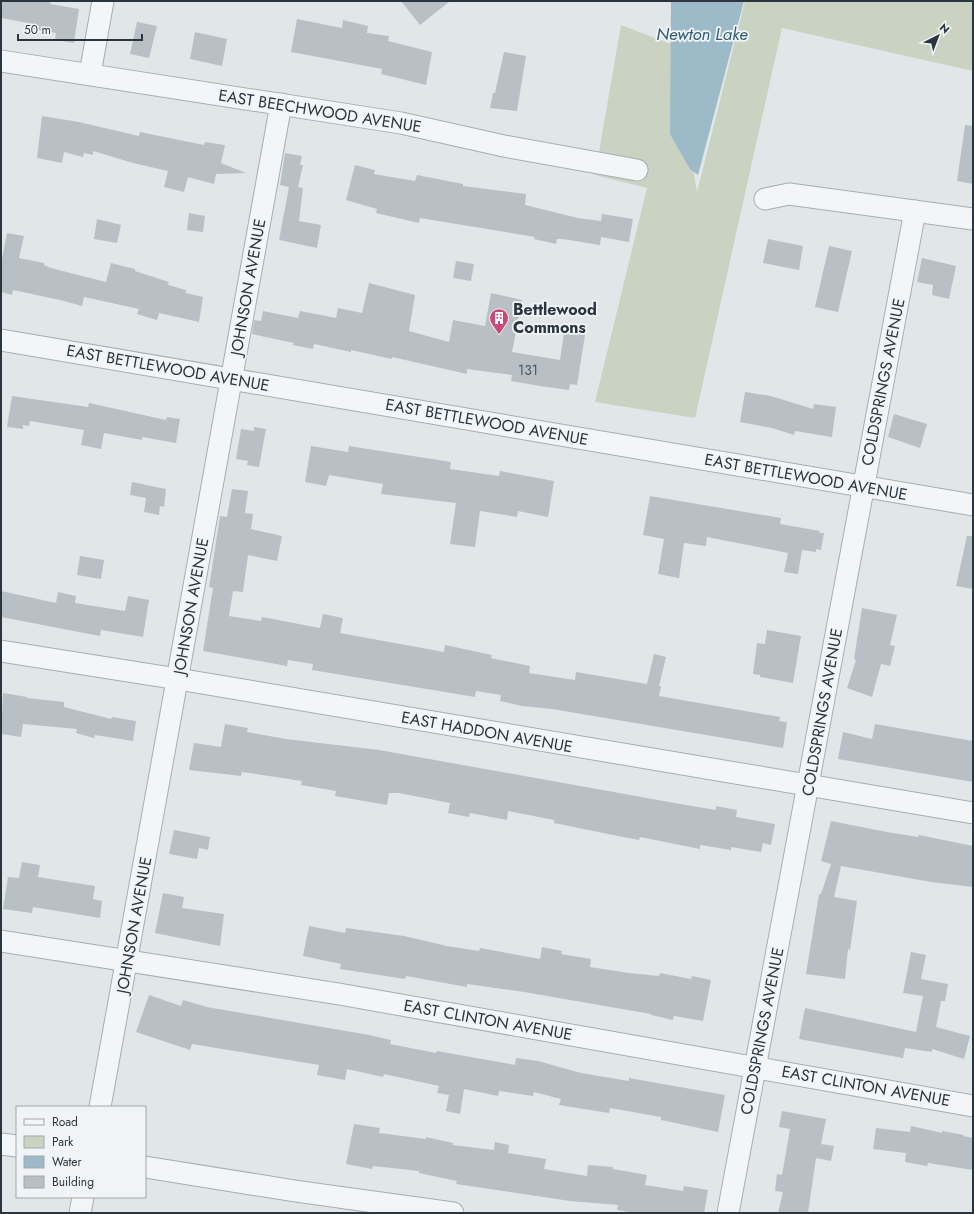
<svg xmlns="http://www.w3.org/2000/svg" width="974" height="1214" font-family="Jost,sans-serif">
  <rect width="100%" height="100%" fill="#e1e6e9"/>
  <path fill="#cad3c2" d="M745,1H973V71L782,28L695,418L595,402L647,188L595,175L621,25L671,44L697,192Z"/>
  <path fill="#9dbac8" d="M671,1H744L698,175L690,169L670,134Z"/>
  <g fill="#b8c0c6">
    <path d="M1,1H51L50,4L79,9L74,43L55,40L56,33L27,28L28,23L1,18Z"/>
    <path d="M401,1H450L420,25Z"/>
    <path d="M297,19L342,28L343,20L368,26L367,33L389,36L388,41L432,52L426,85L381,74L382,69L291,52Z"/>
    <path d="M137,22L157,26L149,58L130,54Z"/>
    <path d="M195,32L227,39L222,66L190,59Z"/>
    <path d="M504,52L526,56L517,111L490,108L493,93H495Z"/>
    <path d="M42,116L79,122L139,136L140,132L204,145L205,142L225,145L221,163L246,173L216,174L214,184L188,177L184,192L164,187L168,171L133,163L93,151V155L84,153L83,157L64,152L62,163L37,158Z"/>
    <path d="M965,125L973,126V184L957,181Z"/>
    <path d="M285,153L302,156L300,165H303L298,187L303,188L299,221L321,225L317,248L279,240L289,187L280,185Z"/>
    <path d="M355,165L375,170L374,174L415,181L417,175L463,184V186L526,194L525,205L578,218L601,221L602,214L633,219L629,242L601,237L600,245L563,239H557L556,244L534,239L535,237L420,218L419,223L376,213L377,209L346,200Z"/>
    <path d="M189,213L205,216L203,232L187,230Z"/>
    <path d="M97,219L121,225L117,243L94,239Z"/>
    <path d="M7,233L24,236L19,258L44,263V265L51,268L106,282L111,263L135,269V271L169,282L168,285L186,290V293L203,297L199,322L159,313L157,320L137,314L139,309L84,297L82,306L60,300L13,290L12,295L1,292V264Z"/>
    <path d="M768,239L803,246L799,270L763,263Z"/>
    <path d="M829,246L852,251L838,312L815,307Z"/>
    <path d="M922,258L956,266L949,299L932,295L933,285L917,282Z"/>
    <path d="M456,261L474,264L471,281L453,278Z"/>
    <path d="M369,283L415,295L409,331L449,342L453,320L485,326L491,293L522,300L512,352L560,360L564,332L585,335L577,385L570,384L569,390L540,386L511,381L512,375L467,369V374L392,357V359L351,350V352L314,344L313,349L293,345L294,343L252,334L254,320L261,321L263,311L298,318L300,311L336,318L338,308L362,313Z"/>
    <path d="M745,392L771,396L813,409L814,404L836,407L832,437L795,431L794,435L772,428L740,422Z"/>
    <path d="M12,396L88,407L89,403L166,420L167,417L180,419L176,443L142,437V440L104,433L101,449L81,445L84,430L30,421L29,426L23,425V429L7,427Z"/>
    <path d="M894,414L927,424L920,448L888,437Z"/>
    <path d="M254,427L266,429L259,467L247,465L248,461L236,459L241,429L254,431Z"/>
    <path d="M311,446L348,452L349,446L451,462L450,469L499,476L500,471L554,481L548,517L518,511L517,517L480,511L475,547L450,544L456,503L381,494L383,484L329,475L326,486L305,482Z"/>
    <path d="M132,482L166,489L164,507L160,506L159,515L144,512L146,498L130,495Z"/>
    <path d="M232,489L248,491L245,513L253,514L251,529L282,536L277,561L248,555L243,592L233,591L229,616L261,621L262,617L320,628L323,614L343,618L340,633L444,652L445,645L492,655L491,658L530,666L529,673L575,680L576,672L647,684L654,654L666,657L659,686H661L659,696L780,717L779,721L787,722L783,748L552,709L522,706L500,701L501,695L476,691L475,697L312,670L313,664L288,660L287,666L203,651L213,588L209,587L220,516L227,517Z"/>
    <path d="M650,496L781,518L780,524L820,531L819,533H824L821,550L816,549V552L802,550L798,574L784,572L788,553L707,537L706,546L684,543L679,578L658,574L664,539L643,535Z"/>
    <path d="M967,536H973V589L956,586Z"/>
    <path d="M80,556L104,560L101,579L77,575Z"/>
    <path d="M1,591L56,603L58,592L76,596L75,603L125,611L128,596L149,600L143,637L101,630L100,636L1,617Z"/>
    <path d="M862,608L897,615L890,645L895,646L890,666L881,664L872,697L847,688L856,660L854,659Z"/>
    <path d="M767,630L801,636L793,683L760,677V675L753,674L757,643L765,644Z"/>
    <path d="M3,693L27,697V698L64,702V707L111,719L112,717L136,721L133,741L95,735L94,738L76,733L77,729L23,724L21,737L1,734Z"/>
    <path d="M225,724L248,728L247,732L286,739L379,750L686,805L716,810V806L737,810L736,817L775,824L771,845L763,843L761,852L731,847V850L700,845V849L640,837L639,840L618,836L554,823V820L508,811L507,820L470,813L469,817L448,813L450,803L399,793H389L387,805L335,796L336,791L301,785L302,781L242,772L241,776L189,770L194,743L221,747Z"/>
    <path d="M875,724L973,741V782L838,759L843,732L872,739Z"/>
    <path d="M831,821L887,832L918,837L919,835L973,846V887L931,882L841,866L834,897L857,901L850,950L848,949L845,979L806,974L819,894H821L831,864L821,861Z"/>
    <path d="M174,830L210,837L208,850L199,848L197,859L169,854Z"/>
    <path d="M22,862L40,865L38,877L95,886L93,899L102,901L100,918L33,907L32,913L3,909L8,877L19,878Z"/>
    <path d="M163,893L184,897L182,908L224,914L220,946L155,933Z"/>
    <path d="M309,926L345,933L346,928L404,936L447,946L479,951L480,948L540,959L542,947L562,951L561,954L591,959L590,967L629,973L659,976L660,973L691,979L692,976L711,980L703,1021L674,1016L673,1020L651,1015V1014L524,992L467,984V987L406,976L405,979L340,969L341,964L303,956Z"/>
    <path d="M911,952L926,955L921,979L948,984L945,1001H941L936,1027L970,1036L964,1059L932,1049V1052L905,1048L903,1058L799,1039L805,1008L916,1032L923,996L903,993Z"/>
    <path d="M149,995L181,1006L183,1000L207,1007L369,1035L391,1040L390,1044L436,1053L437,1051L515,1065L516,1058L538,1061L581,1073L629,1081V1078L725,1095L718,1132L661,1120V1117L610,1108L609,1113L559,1105L561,1099L534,1092L533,1096L499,1091L498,1096L464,1089L460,1114L446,1111L449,1095L437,1093L439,1086L384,1074L383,1077L347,1069L345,1080L317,1075L319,1065L192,1044L190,1050L136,1032Z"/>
    <path d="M782,1111L826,1119L821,1144L834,1146L831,1161L816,1158L808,1213H778L783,1192L775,1191L777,1174L782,1175L790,1129L779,1127Z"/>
    <path d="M354,1124L380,1128L379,1133L426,1139V1137L453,1143V1145L494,1150L495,1142L509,1145L508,1153L546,1159L544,1169L587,1176L588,1165L613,1167V1169L647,1175L645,1185L683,1191L684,1186L708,1190L704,1213H636L617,1210L618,1205L570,1201L456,1184L457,1181L419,1173V1171L373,1166L372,1169L346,1164Z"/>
    <path d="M911,1126L942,1133V1131L964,1135L963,1136L973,1138V1170L928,1163L927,1166L905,1162L906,1153L873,1149L876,1128L910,1132Z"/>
  </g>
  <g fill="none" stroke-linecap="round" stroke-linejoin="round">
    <defs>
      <g id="minor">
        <path d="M1,61L401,123L504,146L637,170"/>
        <path d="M90,74L103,1"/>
        <path d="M765,199L789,194L973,219"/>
        <path d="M1,340L973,505"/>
        <path d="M1,651L178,679L973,813"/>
        <path d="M1,941L339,994L973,1106"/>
        <path d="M100,1107L281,104"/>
        <path d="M1,1144L17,1146"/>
        <path d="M145,1167L295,1191L453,1213"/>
        <path d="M80,1213L83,1197"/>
        <path d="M728,1213L915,211"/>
      </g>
    </defs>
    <use href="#minor" stroke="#a6aeb3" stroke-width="23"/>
    <use href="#minor" stroke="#f3f6f8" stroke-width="21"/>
  </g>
  <defs>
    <symbol id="building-pin" viewBox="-11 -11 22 30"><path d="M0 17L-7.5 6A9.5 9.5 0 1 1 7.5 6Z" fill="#cb4975" stroke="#f0f4f7"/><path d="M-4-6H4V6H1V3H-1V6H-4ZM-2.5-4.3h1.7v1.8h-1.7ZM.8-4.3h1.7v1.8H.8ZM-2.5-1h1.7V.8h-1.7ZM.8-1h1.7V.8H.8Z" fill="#fff"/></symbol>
  </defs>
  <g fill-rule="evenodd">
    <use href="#building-pin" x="488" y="307" width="22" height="30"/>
  </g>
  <g text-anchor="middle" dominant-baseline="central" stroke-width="3.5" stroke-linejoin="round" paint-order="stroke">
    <g font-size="14" fill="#4d5862">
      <text x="528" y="370">131</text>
    </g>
    <g font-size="16" fill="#293640" stroke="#f0f4f7">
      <text transform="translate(320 111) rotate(9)">EAST BEECHWOOD AVENUE</text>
      <text transform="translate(248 287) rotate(-80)">JOHNSON AVENUE</text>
      <text transform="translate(168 368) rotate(10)">EAST BETTLEWOOD AVENUE</text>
      <text transform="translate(883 382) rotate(-79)">COLDSPRINGS AVENUE</text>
      <text transform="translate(487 422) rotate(10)">EAST BETTLEWOOD AVENUE</text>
      <text transform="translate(806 477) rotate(10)">EAST BETTLEWOOD AVENUE</text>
      <text transform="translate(191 606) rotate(-80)">JOHNSON AVENUE</text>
      <text transform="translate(822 712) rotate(-80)">COLDSPRINGS AVENUE</text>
      <text transform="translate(487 732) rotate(10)">EAST HADDON AVENUE</text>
      <text transform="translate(134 925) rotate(-80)">JOHNSON AVENUE</text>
      <text transform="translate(488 1020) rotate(10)">EAST CLINTON AVENUE</text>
      <text transform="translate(762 1031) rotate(-79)">COLDSPRINGS AVENUE</text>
      <text transform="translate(866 1086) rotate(10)">EAST CLINTON AVENUE</text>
    </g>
    <g font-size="16" font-weight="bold" fill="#293640" stroke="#f0f4f7" text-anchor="start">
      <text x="513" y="309">Bettlewood<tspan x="513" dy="18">Commons</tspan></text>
    </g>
    <g font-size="17" font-style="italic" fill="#345d74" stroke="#f0f4f7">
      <text x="702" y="34">Newton Lake</text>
    </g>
  </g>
  <rect width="974" height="1214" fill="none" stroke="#293640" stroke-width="4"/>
  <rect x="16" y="1106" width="130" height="92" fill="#f0f4f7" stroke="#a0a8ae"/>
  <rect x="24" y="1119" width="20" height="6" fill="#f3f6f8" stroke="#a0a8ae"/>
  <text x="52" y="1126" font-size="12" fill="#293640">Road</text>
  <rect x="24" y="1136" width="20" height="12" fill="#cad3c2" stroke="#a0a8ae"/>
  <text x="52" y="1146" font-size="12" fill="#293640">Park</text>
  <rect x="24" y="1156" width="20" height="12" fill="#9dbac8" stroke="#a0a8ae"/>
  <text x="52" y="1166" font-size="12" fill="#293640">Water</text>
  <rect x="24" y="1176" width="20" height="12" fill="#b8c0c6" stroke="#a0a8ae"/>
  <text x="52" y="1186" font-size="12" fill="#293640">Building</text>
  <g transform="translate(938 36) rotate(42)" stroke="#f0f4f7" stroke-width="3" paint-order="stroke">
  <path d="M0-3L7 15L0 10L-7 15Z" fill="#293640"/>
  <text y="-6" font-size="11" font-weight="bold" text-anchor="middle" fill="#293640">N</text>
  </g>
  <path d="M18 34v6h124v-6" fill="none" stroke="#293640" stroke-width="2"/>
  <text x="24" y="34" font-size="12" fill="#293640" stroke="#f0f4f7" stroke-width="3" paint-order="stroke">50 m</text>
</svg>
